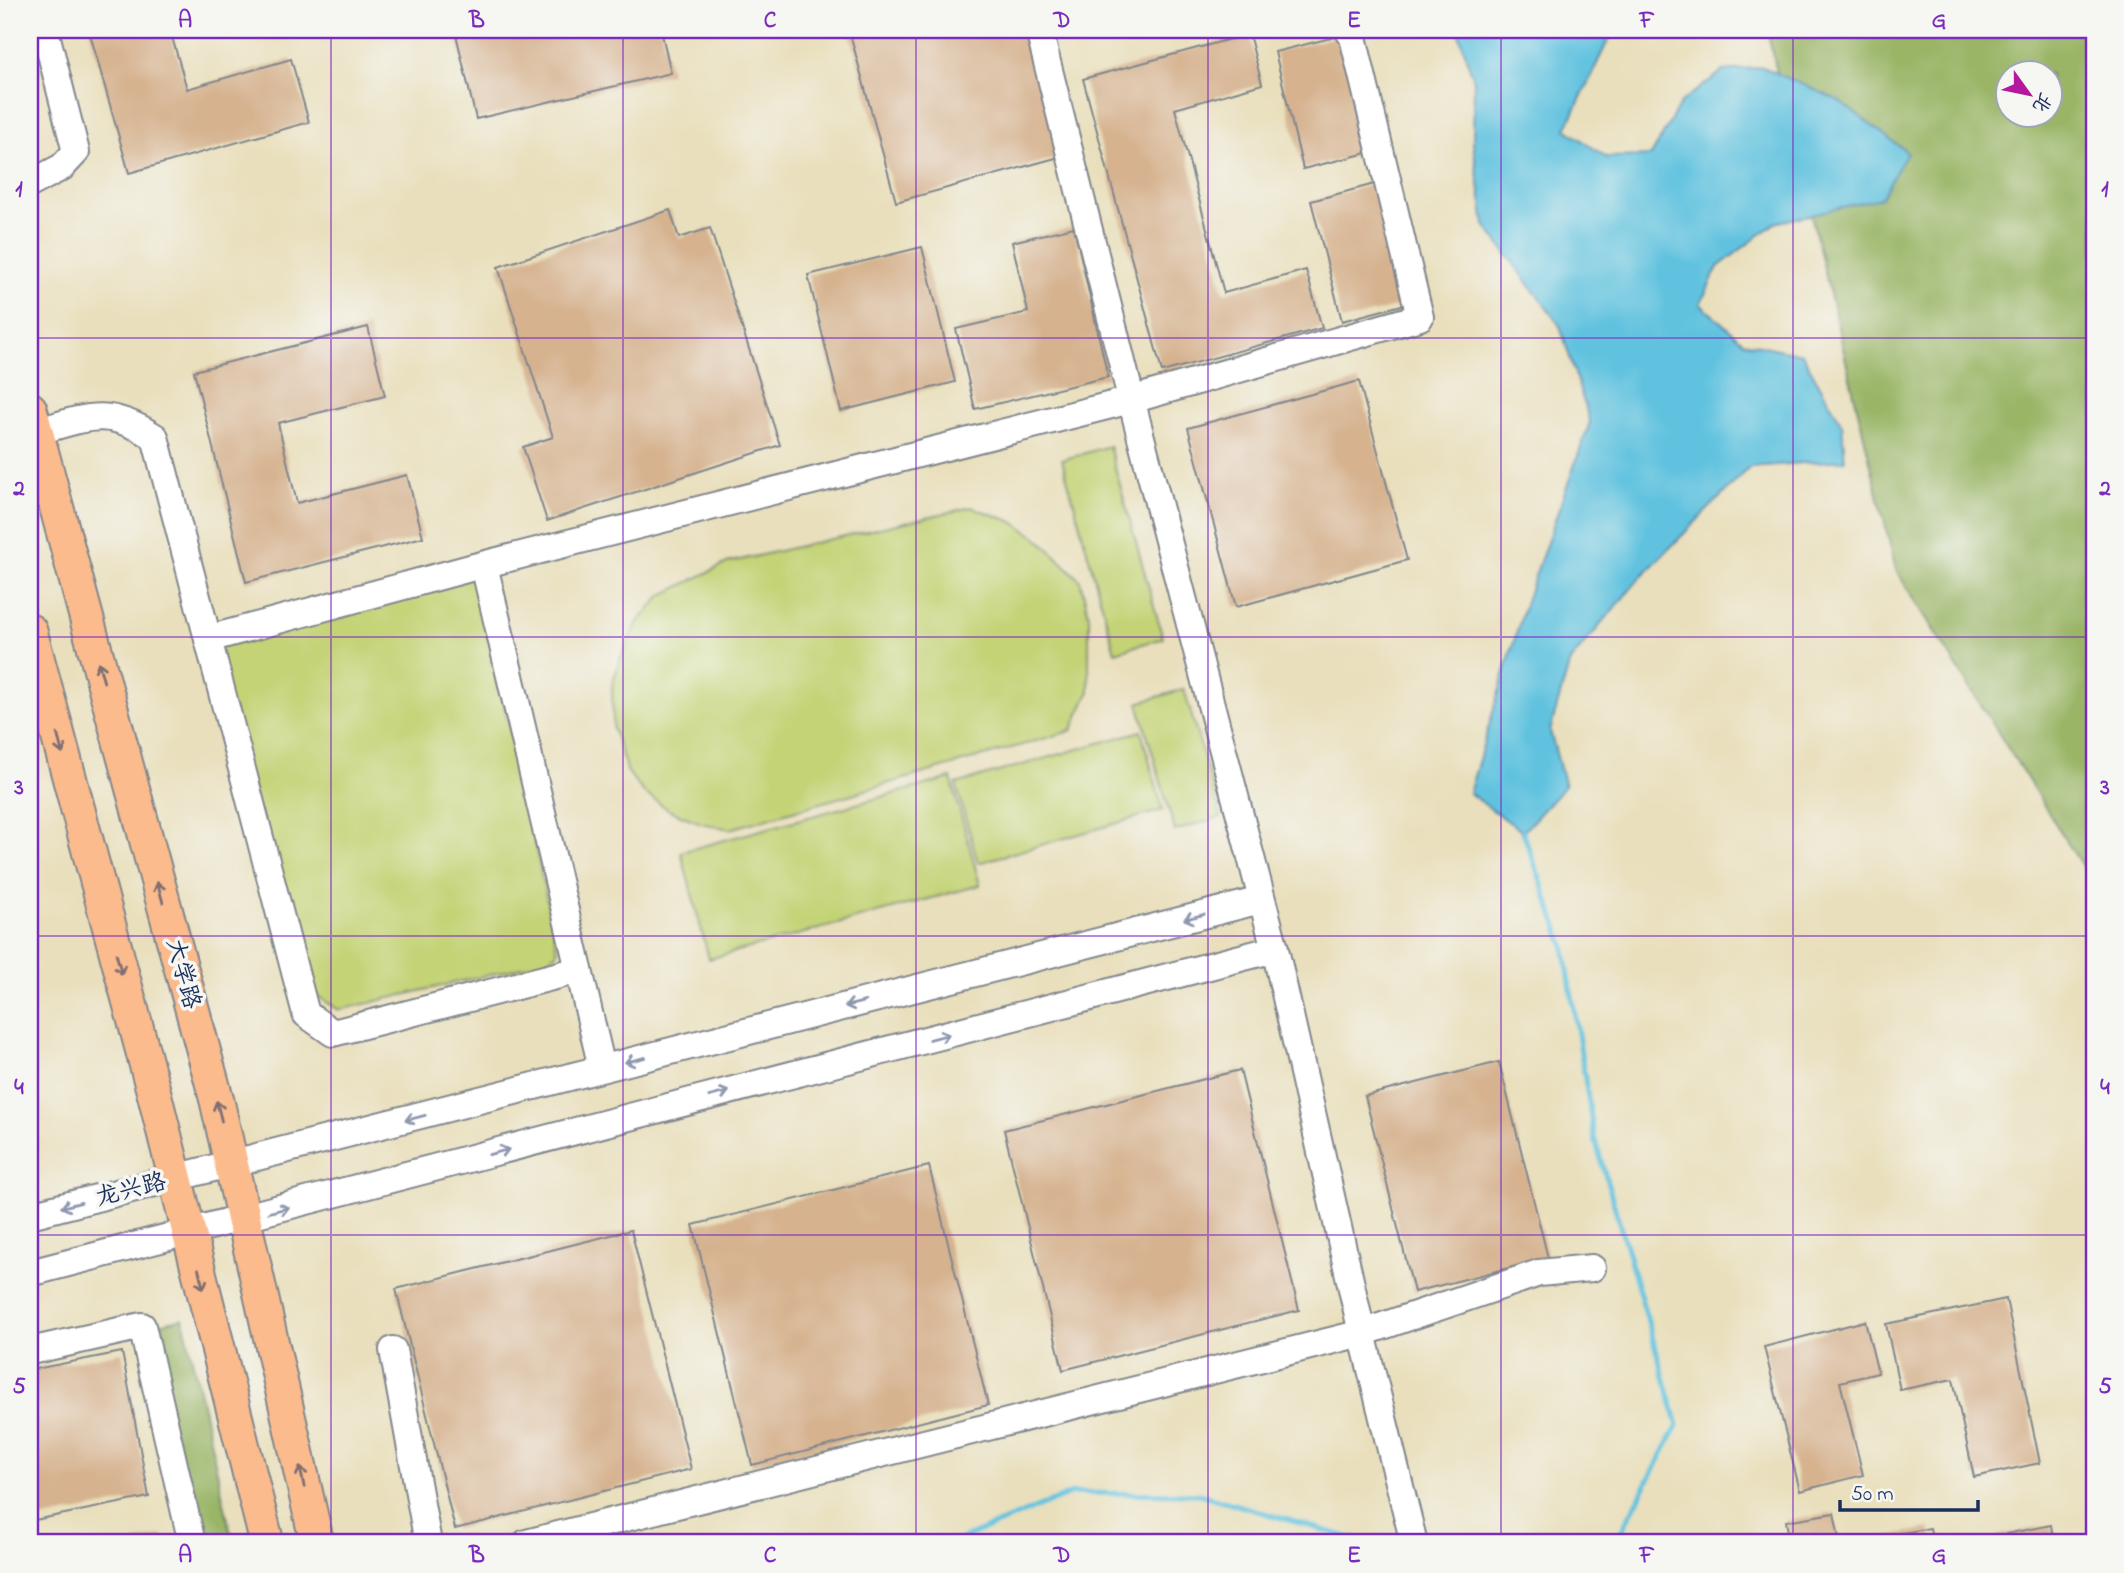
<svg xmlns="http://www.w3.org/2000/svg" width="2124" height="1573" font-family="'Indie Flower','LXGW WenKai TC',sans-serif">
  <rect width="100%" height="100%" fill="#f6f6f2"/>
  <filter id="ink" filterUnits="userSpaceOnUse"><feTurbulence type="fractalNoise" baseFrequency=".0143" numOctaves="2"/><feDisplacementMap in="SourceGraphic" scale="14" xChannelSelector="R" yChannelSelector="G"/><feConvolveMatrix kernelMatrix="1 2 1 2 8 2 1 2 1" color-interpolation-filters="sRGB"/></filter>
  <filter id="wash" filterUnits="userSpaceOnUse"><feTurbulence type="fractalNoise" baseFrequency=".00686" numOctaves="4" result="noise"/><feDisplacementMap in="SourceGraphic" scale="28" xChannelSelector="R" yChannelSelector="G"/><feGaussianBlur stdDeviation="1.57" result="paint"/><feColorMatrix in="noise" values="0 0 0 0 0 0 0 0 0 0 0 0 0 0 0 0 0 1.4 0 .05"/><feComposite in="paint" operator="in"/></filter>
  <g filter="url(#wash)">
    <rect width="100%" height="100%" fill="#e9dfbc"/>
    <g fill="#c3d375" stroke="#6f816a" stroke-width="2">
      <path d="M1109,446L1163,638L1115,652L1062,460Z"/>
      <path d="M971,507L1011,521L1038,538L1080,580L1089,616V693L1071,731L730,829L701,823L671,811L644,793L627,771L613,729L612,685L621,657L638,622L662,595L727,563Z"/>
      <path d="M474,567L558,951L548,961L339,1010L310,991L208,639Z"/>
      <path d="M1184,689L1221,817L1175,831L1138,703Z"/>
      <path d="M1141,731L1163,810L978,863L956,784Z"/>
      <path d="M951,778L980,885L709,959L681,852Z"/>
    </g>
    <g fill="#9ab566" stroke="#5a7262" stroke-width="2" fill-rule="evenodd">
      <path d="M1767,30H2094V885L1896,570ZM2008,74H2050V116H2008Z"/>
      <path d="M183,1318L233,1543H197L148,1327Z"/>
    </g>
    <path fill="#61c2df" stroke="#3e789e" stroke-width="2" d="M1458,30H1613L1566,129L1606,157L1651,156L1681,102L1723,71L1763,67L1838,100L1907,152L1881,198L1775,223L1718,267L1700,304L1744,342L1802,354L1842,424L1845,460L1750,467L1639,579L1570,661L1550,731L1565,786L1523,832L1469,793L1526,601L1590,422L1560,326L1485,225L1473,144L1474,82Z"/>
    <g fill="none" stroke-linecap="round" stroke-linejoin="round">
      <g stroke="#61c2df" stroke-width="5">
        <path d="M1523,832L1564,945L1594,1136L1678,1425L1615,1543"/>
        <path d="M952,1543L1072,1493L1199,1494L1368,1543"/>
      </g>
    </g>
    <g id="blocks">
      <g fill="#d6b28f">
        <path d="M89,30H170L187,89L291,59L309,122L129,173Z"/>
        <path d="M455,30H661L671,73L476,119Z"/>
        <path d="M849,30H1029L1063,156L896,202Z"/>
        <path d="M1249,34L1262,84L1175,109L1224,293L1306,270L1322,328L1162,372L1083,79Z"/>
        <path d="M1343,35L1371,152L1303,169L1275,52Z"/>
        <path d="M1382,182L1413,302L1342,321L1311,201Z"/>
        <path d="M670,210L679,238L710,228L780,445L547,521L523,447L553,437L498,267Z"/>
        <path d="M1074,227L1108,377L975,409L956,329L1028,312L1012,242Z"/>
        <path d="M922,247L955,382L841,411L808,275Z"/>
        <path d="M368,327L385,396L278,423L297,503L407,475L423,537L246,582L194,371Z"/>
        <path d="M1359,381L1407,560L1236,607L1188,428Z"/>
        <path d="M1499,1062L1548,1258L1414,1292L1365,1096Z"/>
        <path d="M1240,1070L1299,1310L1063,1370L1004,1130Z"/>
        <path d="M929,1166L988,1405L752,1465L693,1225Z"/>
        <path d="M631,1230L691,1469L455,1529L396,1289Z"/>
        <path d="M2006,1299L2040,1463L1974,1477L1953,1379L1900,1390L1886,1324Z"/>
        <path d="M1865,1321L1878,1373L1840,1382L1863,1475L1800,1491L1764,1347Z"/>
        <path d="M122,1352L149,1497L30,1521V1370Z"/>
        <path d="M1834,1513L1840,1543H1790L1786,1521Z"/>
        <path d="M2051,1525L2054,1543H1998L1996,1536Z"/>
        <path d="M1930,1528L1933,1543H1854V1542Z"/>
        <path d="M163,1535L165,1543H132V1542Z"/>
      </g>
    </g>
  </g>
  <g filter="url(#ink)">
    <use href="#blocks" fill-opacity="0" stroke="#82878d" stroke-width="2"/>
    <g fill="none" stroke-linecap="round" stroke-linejoin="round">
      <defs>
        <g id="minor">
          <path d="M30,184L62,167L76,152L45,30"/>
          <path d="M36,432C87,417 107,406 155,437L208,639L474,567L1131,400L1420,317L1353,37L1348,30"/>
          <path d="M484,565L602,1068"/>
          <path d="M208,639L306,1014L333,1033L579,970"/>
          <path d="M1275,949L1362,1333L1414,1543"/>
          <path d="M30,1215L1261,900"/>
          <path d="M30,1273L1275,949L1137,422L1039,30"/>
          <path d="M393,1350L428,1543"/>
          <path d="M30,1351L142,1326L192,1543"/>
          <path d="M526,1543L1362,1333L1539,1273L1592,1268"/>
        </g>
        <g id="major">
          <path d="M30,409L217,1101L317,1543"/>
          <path d="M30,631L155,1097L267,1543"/>
        </g>
      </defs>
      <use href="#minor" stroke="#82878d" stroke-width="30"/>
      <use href="#major" stroke="#82878d" stroke-width="37"/>
      <use href="#minor" stroke="#fff" stroke-width="26"/>
      <use href="#major" stroke="#fbbb8c" stroke-width="33"/>
    </g>
    <defs><path id="oneway-shaft" d="M-6 0H5M1.5-3L5.5 0L1.5 3" fill="none" stroke-width="1.6" stroke-linecap="round" stroke-linejoin="round" transform="scale(1.75)"/></defs>
    <g stroke="#806e73">
      <use href="#oneway-shaft" transform="translate(101 672) rotate(-105)"/>
      <use href="#oneway-shaft" transform="translate(60 744) rotate(75)"/>
      <use href="#oneway-shaft" transform="translate(160 892) rotate(-105)"/>
      <use href="#oneway-shaft" transform="translate(119 964) rotate(75)"/>
      <use href="#oneway-shaft" transform="translate(219 1111) rotate(-104)"/>
      <use href="#oneway-shaft" transform="translate(201 1279) rotate(76)"/>
      <use href="#oneway-shaft" transform="translate(302 1477) rotate(-102)"/>
    </g>
    <g stroke="#8d97ae">
      <use href="#oneway-shaft" transform="translate(1194 917) rotate(166)"/>
      <use href="#oneway-shaft" transform="translate(855 1004) rotate(166)"/>
      <use href="#oneway-shaft" transform="translate(939 1037) rotate(-15)"/>
      <use href="#oneway-shaft" transform="translate(635 1060) rotate(166)"/>
      <use href="#oneway-shaft" transform="translate(719 1094) rotate(-15)"/>
      <use href="#oneway-shaft" transform="translate(415 1118) rotate(165)"/>
      <use href="#oneway-shaft" transform="translate(499 1152) rotate(-15)"/>
      <use href="#oneway-shaft" transform="translate(71 1205) rotate(166)"/>
      <use href="#oneway-shaft" transform="translate(279 1210) rotate(-15)"/>
    </g>
  </g>
  <path fill="none" stroke="#7b2cbf" stroke-width="2" stroke-opacity="0.55" d="M331,30V1543M623,30V1543M916,30V1543M1208,30V1543M1501,30V1543M1793,30V1543M30,338H2094M30,637H2094M30,936H2094M30,1235H2094"/>
  <g text-anchor="middle" dominant-baseline="central" stroke-width="7" stroke-linejoin="round" paint-order="stroke">
    <g font-size="24" fill="#1b2f5e" stroke="#f6f6f2">
      <text transform="translate(182 974) rotate(75)">大学路</text>
      <text transform="translate(131 1191) rotate(-14)">龙兴路</text>
    </g>
  </g>
  <rect width="2124" height="1573" fill="none" stroke="#f6f6f2" stroke-width="77"/>
  <g transform="translate(2029 94) rotate(123)"><circle r="33" fill="#f6f6f2" stroke="#9ea6b7" stroke-width="2"/>
  <path d="M0-5L12 26L0 18L-12 26Z" fill="#b5179e"/>
  <text y="-10" font-size="19" font-weight="bold" text-anchor="middle" fill="#1b2f5e">北</text>
  </g>
  <path d="M1840 1500v10h138v-10" fill="none" stroke="#1b2f5e" stroke-width="3.5"/>
  <text x="1851" y="1500" font-size="21" fill="#1b2f5e" stroke="#f6f6f2" stroke-width="5" paint-order="stroke">50 m</text>
  <rect x="38" y="38" width="2048" height="1496" fill="none" stroke="#7b2cbf" stroke-width="2.5"/>
  <g font-size="23" text-anchor="middle" font-weight="bold" fill="#7b2cbf">
    <text x="185" y="27">A</text>
    <text x="477" y="27">B</text>
    <text x="770" y="27">C</text>
    <text x="1062" y="27">D</text>
    <text x="1354" y="27">E</text>
    <text x="1647" y="27">F</text>
    <text x="1939" y="27">G</text>
    <text x="19" y="196">1</text>
    <text x="2105" y="196">1</text>
    <text x="19" y="495">2</text>
    <text x="2105" y="495">2</text>
    <text x="19" y="794">3</text>
    <text x="2105" y="794">3</text>
    <text x="19" y="1094">4</text>
    <text x="2105" y="1094">4</text>
    <text x="19" y="1393">5</text>
    <text x="2105" y="1393">5</text>
    <text x="185" y="1562">A</text>
    <text x="477" y="1562">B</text>
    <text x="770" y="1562">C</text>
    <text x="1062" y="1562">D</text>
    <text x="1354" y="1562">E</text>
    <text x="1647" y="1562">F</text>
    <text x="1939" y="1562">G</text>
  </g>
</svg>
